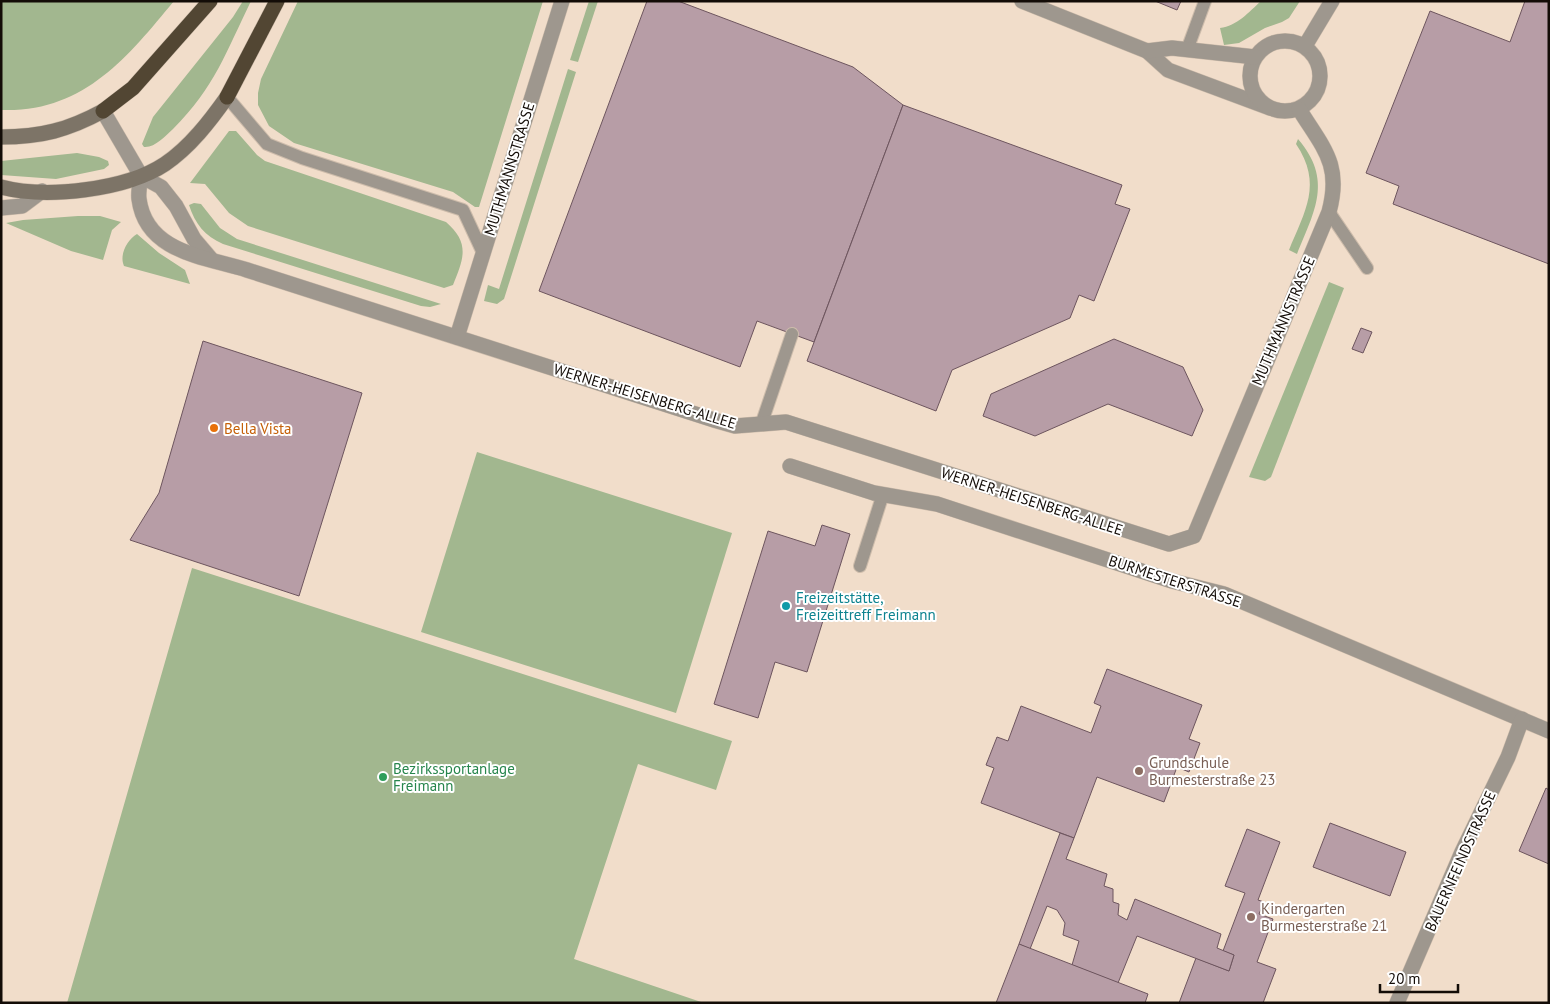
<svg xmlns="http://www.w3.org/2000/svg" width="1550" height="1004" font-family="'PT Sans',sans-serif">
  <rect width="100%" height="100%" fill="#f1ddca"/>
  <g fill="#a2b78f">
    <path d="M1,1H174C127,58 83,113 1,110Z"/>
    <path d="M243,1H251C226,52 215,87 173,129C165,136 155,148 144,147L142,144L153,117L233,17Z"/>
    <path d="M298,1H543L479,207H475L453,192L294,143L269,126L258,105V93L261,79Z"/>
    <path d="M589,1H598L578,62L570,60Z"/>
    <path d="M1261,1H1300L1289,18L1282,22L1265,28L1239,43L1224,45L1220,28C1237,26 1249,12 1261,1Z"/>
    <path d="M568,69L576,72L504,299L497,304L484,301L488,285L499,289Z"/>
    <path d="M229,131H236L257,155L265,161L446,222C470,243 464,258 453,285L444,288L248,226L229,213L205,184L190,183Z"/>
    <path d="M1298,139C1333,180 1315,210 1297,254L1289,250C1305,211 1323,184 1296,144Z"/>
    <path d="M77,153L99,157L108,161L109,165L104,169L56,179L1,175V161Z"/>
    <path d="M194,203L201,204L220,228L237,239L441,304L430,307L421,306L223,244C205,236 195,224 189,205Z"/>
    <path d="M78,216H100L121,222L112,230L103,260L71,251L6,223L23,220Z"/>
    <path d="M137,234L159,253L185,270L190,284L124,266C119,255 127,240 137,234Z"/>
    <path d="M1329,282L1344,288L1271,477L1265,481L1249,477Z"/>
    <path d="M477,452L732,533L676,713L421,632Z"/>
    <path d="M192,568L732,741L716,790L638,764L574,959L704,1003H67Z"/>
  </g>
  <g fill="#b79da6" stroke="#6d555e">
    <path d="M647,1H678L853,67L903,105L814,342L757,321L740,367L539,291Z"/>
    <path d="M1155,1H1181L1177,10Z"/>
    <path d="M1525,1H1549V264L1393,204L1399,186L1366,173L1430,11L1510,42Z"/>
    <path d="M903,105L1122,185L1115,204L1130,209L1094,301L1079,295L1070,318L952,370L936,411L807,361Z"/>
    <path d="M1361,328L1372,332L1363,353L1352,349Z"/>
    <path d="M1114,339L1183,367L1203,410L1192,436L1108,404L1035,436L983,416L991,394Z"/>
    <path d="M203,341L362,393L299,596L130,540L159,493Z"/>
    <path d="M822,525L850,534L807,672L775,662L758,718L714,704L768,531L815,546Z"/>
    <path d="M1107,669L1202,705L1189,739L1200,743L1189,772L1177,767L1164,802L1097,777L1074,838L981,803L994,768L986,765L997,737L1008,741L1021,706L1091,733L1101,706L1094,703Z"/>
    <path d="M1546,788L1549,790V864L1519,851Z"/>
    <path d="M1330,823L1406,852L1390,896L1313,867Z"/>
    <path d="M1247,829L1280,842L1258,900L1264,902L1259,914L1273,919L1257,962L1276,969L1263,1003H1179L1196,958L1229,971L1234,955L1223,951L1245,893L1225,886Z"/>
    <path d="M1060,833L1074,838L1066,859L1107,874L1104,886L1113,889V902L1119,904L1118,915L1127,920L1135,899L1221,934L1217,948L1234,955L1229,971L1137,936L1118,983L1072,965L1079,941L1063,935L1065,923L1057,910L1047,906L1030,949L1019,944Z"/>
    <path d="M1019,944L1148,994L1145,1003H996Z"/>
  </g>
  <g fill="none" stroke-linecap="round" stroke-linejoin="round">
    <defs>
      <g id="lane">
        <path d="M1187,50L1205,1"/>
        <path d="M227,97L267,144L302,158L463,210L483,253"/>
        <path d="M1329,212L1367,268"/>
        <path d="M761,425L792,334"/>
        <path d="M860,566L883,494"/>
      </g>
      <g id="street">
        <path d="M1022,1L1147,51L1168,70L1270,108"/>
        <circle cx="1285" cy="76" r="35"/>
        <path d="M1305,46L1332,1"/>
        <path d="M1147,51L1172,48L1255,57"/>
        <path d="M103,111L141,176L161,187L176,206L194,239L211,259"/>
        <path d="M141,176C140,183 138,192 139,199C146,253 206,257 247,270L714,420L735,426L786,422L1169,544L1194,536L1329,212C1342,164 1323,148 1299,109"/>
        <path d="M1,208L22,206L42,191"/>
        <path d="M457,337L562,1"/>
        <path d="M790,466L874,493L937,504L1172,581L1224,594L1549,731"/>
        <path d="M1397,1003L1462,852L1508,757L1522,719"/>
      </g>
      <g id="secondary">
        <path d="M1,137C41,137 68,130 103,111"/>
        <path d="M1,187C46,199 126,190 165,164C190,147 210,121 227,97"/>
      </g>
      <g id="highway">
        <path d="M227,97L277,1"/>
        <path d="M103,111L133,88L210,1"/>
      </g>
    </defs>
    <use href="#lane" stroke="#cdbcab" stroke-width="14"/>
    <use href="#street" stroke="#cdbcab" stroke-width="16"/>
    <use href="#secondary" stroke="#cdbcab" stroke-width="16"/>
    <use href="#highway" stroke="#cdbcab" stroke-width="16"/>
    <use href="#lane" stroke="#9e978e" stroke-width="12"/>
    <use href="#street" stroke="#9e978e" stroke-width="15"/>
    <use href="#secondary" stroke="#7d7467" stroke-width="15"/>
    <use href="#highway" stroke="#524633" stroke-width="15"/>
  </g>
  <circle fill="#e8710a" stroke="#fff" stroke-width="2" cx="214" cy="428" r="5"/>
  <circle fill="#0f9aa8" stroke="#fff" stroke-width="2" cx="786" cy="606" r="5"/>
  <g fill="#8d6e63" stroke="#fff" stroke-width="2">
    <circle cx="1139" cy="771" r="5"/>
    <circle cx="1251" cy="917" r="5"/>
  </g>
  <circle fill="#2e9e5b" stroke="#fff" stroke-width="2" cx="383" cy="777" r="5"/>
  <g text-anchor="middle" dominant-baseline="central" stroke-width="4" stroke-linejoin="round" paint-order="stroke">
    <g font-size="15" fill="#130c07" stroke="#fff">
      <text transform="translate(509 169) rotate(-73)">MUTHMANNSTRASSE</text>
      <text transform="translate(1283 321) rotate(-67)">MUTHMANNSTRASSE</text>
      <text transform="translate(645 396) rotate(17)">WERNER-HEISENBERG-ALLEE</text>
      <text transform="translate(1032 501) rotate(18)">WERNER-HEISENBERG-ALLEE</text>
      <text transform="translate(1175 581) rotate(18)">BURMESTERSTRASSE</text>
      <text transform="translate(1460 861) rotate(-66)">BAUERNFEINDSTRASSE</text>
    </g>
    <g font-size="15" fill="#c56008" stroke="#fff" text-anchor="start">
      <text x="224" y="428">Bella Vista</text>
    </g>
    <g font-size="15" fill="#0d838f" stroke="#fff" text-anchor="start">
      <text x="796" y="597">Freizeitstätte,<tspan x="796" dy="17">Freizeittreff Freimann</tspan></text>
    </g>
    <g font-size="15" fill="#785e54" stroke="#fff" text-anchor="start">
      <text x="1149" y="762">Grundschule<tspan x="1149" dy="17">Burmesterstraße 23</tspan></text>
      <text x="1261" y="908">Kindergarten<tspan x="1261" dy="17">Burmesterstraße 21</tspan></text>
    </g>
    <g font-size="15" fill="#27864d" stroke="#fff" text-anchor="start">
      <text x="393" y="768">Bezirkssportanlage<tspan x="393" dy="17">Freimann</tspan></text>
    </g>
  </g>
  <rect width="1550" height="1004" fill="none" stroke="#130c07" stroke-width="5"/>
  <path d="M1380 984v8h78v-8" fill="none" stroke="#130c07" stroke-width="2.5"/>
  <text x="1388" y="984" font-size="15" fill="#130c07" stroke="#ffffff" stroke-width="4" paint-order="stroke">20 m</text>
</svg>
